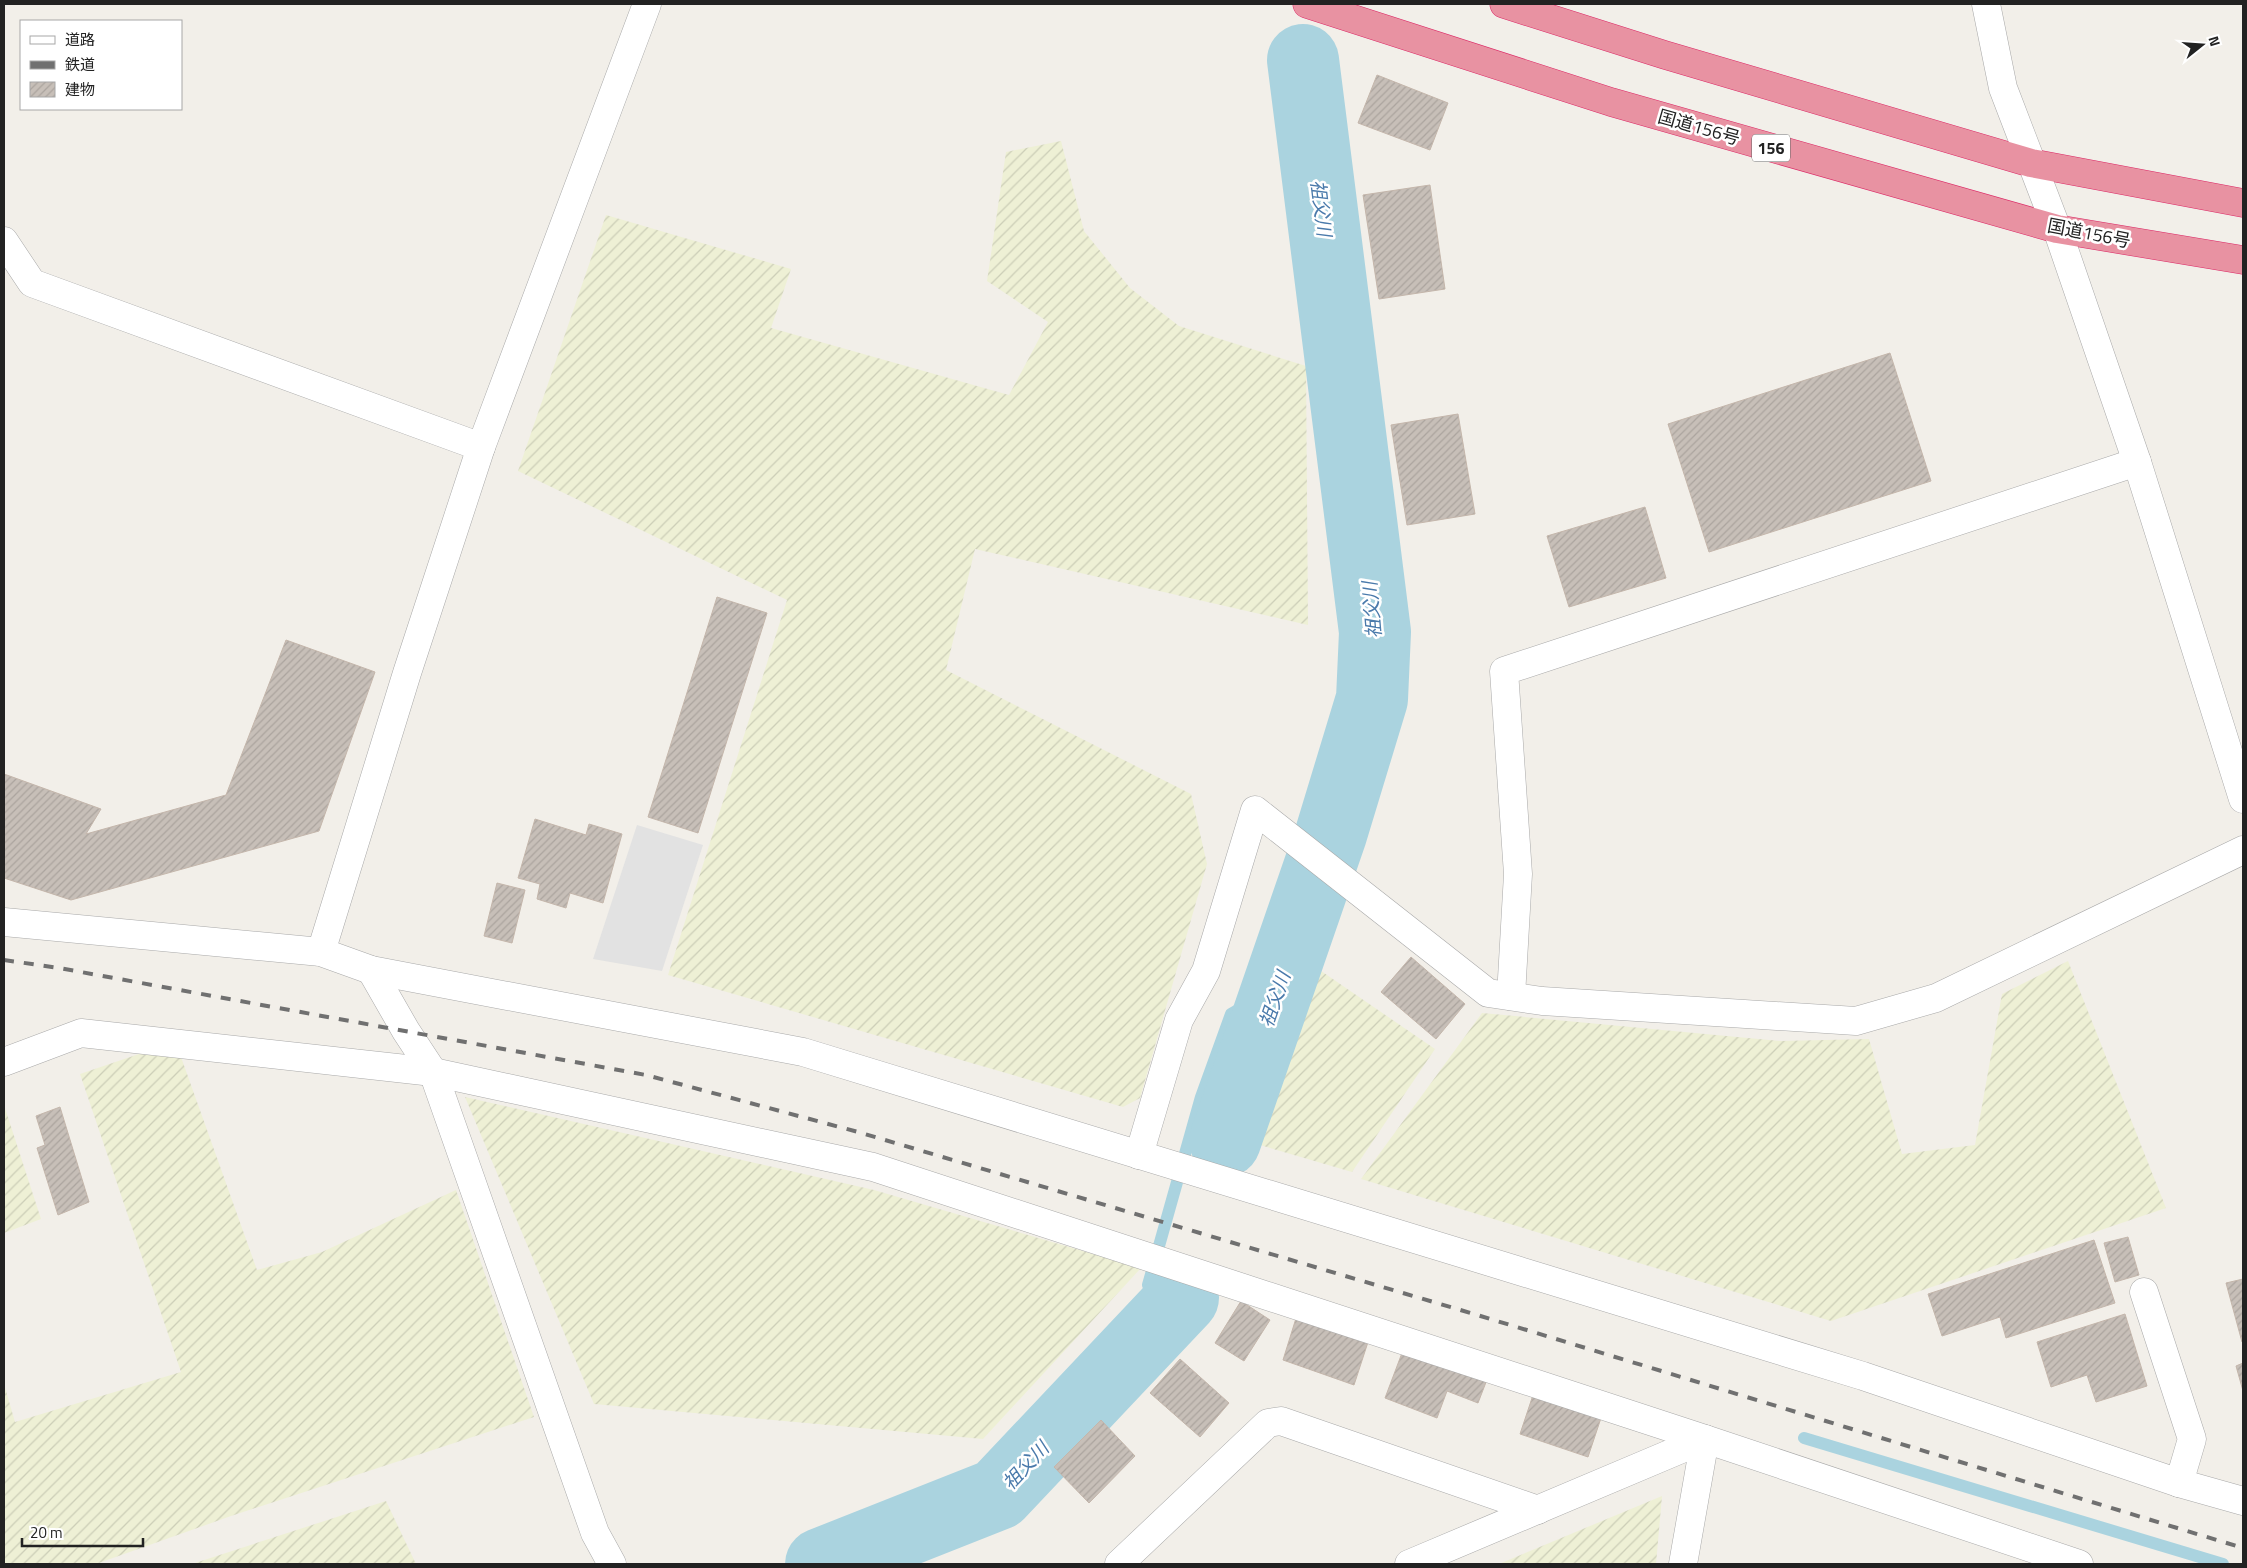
<svg xmlns="http://www.w3.org/2000/svg" width="2247" height="1568" font-family="'Titillium Web','Noto Sans JP',sans-serif">
  <defs>
    <pattern id="farmland-furrows" width="10" height="10" patternUnits="userSpaceOnUse" patternTransform="scale(1.25)"><rect width="10" height="10" fill="#eef0d5"/><path d="M-1 1l2-2M0 10L10 0M9 11l2-2" fill="none" stroke="#ccceb7"/></pattern>
    <pattern id="building-hatch" width="6" height="6" patternUnits="userSpaceOnUse" patternTransform="scale(1.25)"><rect width="6" height="6" fill="#c7bfb8"/><path d="M-1 1l2-2M0 6l6-6M5 7l2-2" fill="none" stroke="#aba49e"/></pattern>
  </defs>
  <rect width="100%" height="100%" fill="#f2efe9"/>
  <g fill="url(#farmland-furrows)">
    <path d="M1061,141L1084,231L1130,288L1179,326L1306,366L1308,625L975,549L946,670L1191,794L1207,864L1140,1098L1123,1107L668,975L787,600L518,471L606,215L791,269L771,328L1009,395L1048,322L987,281L1006,152Z"/>
    <path d="M2068,961L2166,1208L1831,1321L1361,1179L1482,1013L1781,1041L1869,1039L1902,1154L1975,1145L2002,994Z"/>
    <path d="M1308,962L1435,1049L1352,1172L1250,1142Z"/>
    <path d="M139,1054L181,1057L257,1270L322,1252L456,1190L534,1417L231,1516L96,1564H4V1384L15,1422L181,1372L80,1074Z"/>
    <path d="M465,1097L874,1190L1141,1268L983,1439L594,1404Z"/>
    <path d="M4,1105L41,1219L4,1233Z"/>
    <path d="M1662,1496L1656,1564H1499Z"/>
    <path d="M386,1501L416,1564H192Z"/>
  </g>
  <path fill="#e2e2e2" d="M637,825L703,845L662,971L593,959Z"/>
  <g fill="none" stroke-linecap="round" stroke-linejoin="round">
    <g stroke="#aad3df" stroke-width="12">
      <path d="M1148,1285L1201,1097L1231,1014L1278,987"/>
      <path d="M1804,1438L2223,1564"/>
    </g>
    <g stroke="#aad3df" stroke-width="72">
      <path d="M1225,1141L1331,834L1372,699L1375,632L1303,60"/>
      <path d="M821,1564L998,1494L1183,1298"/>
    </g>
  </g>
  <g fill="url(#building-hatch)" stroke="#c4b6ab">
    <path d="M1377,75L1448,103L1430,150L1358,123Z"/>
    <path d="M1430,185L1445,289L1379,299L1363,195Z"/>
    <path d="M1890,353L1931,481L1709,552L1668,424Z"/>
    <path d="M1458,414L1475,514L1407,525L1391,425Z"/>
    <path d="M1645,507L1666,578L1569,607L1547,536Z"/>
    <path d="M717,597L767,613L698,833L648,817Z"/>
    <path d="M286,640L375,672L319,831L71,900L4,878V774L101,809L86,834L226,795Z"/>
    <path d="M535,819L586,835L589,824L622,834L603,903L570,893L566,908L537,899L540,884L518,878Z"/>
    <path d="M497,883L525,890L512,943L484,936Z"/>
    <path d="M1411,957L1465,1004L1436,1039L1381,992Z"/>
    <path d="M60,1107L89,1202L58,1215L37,1148L45,1145L36,1116Z"/>
    <path d="M2128,1237L2139,1275L2115,1282L2104,1243Z"/>
    <path d="M2094,1240L2115,1303L2006,1338L2000,1317L1942,1336L1928,1294Z"/>
    <path d="M2243,1279V1342H2242L2226,1283Z"/>
    <path d="M1241,1301L1270,1320L1244,1361L1215,1343Z"/>
    <path d="M2125,1314L2147,1386L2096,1402L2087,1375L2051,1387L2037,1342Z"/>
    <path d="M1297,1315L1369,1339L1354,1385L1283,1360Z"/>
    <path d="M1405,1345L1488,1377L1478,1403L1447,1391L1437,1418L1385,1398Z"/>
    <path d="M1180,1359L1229,1403L1200,1437L1150,1393Z"/>
    <path d="M2243,1363V1391L2236,1366Z"/>
    <path d="M1535,1389L1603,1412L1588,1457L1520,1434Z"/>
    <path d="M1101,1420L1135,1456L1089,1503L1054,1467Z"/>
  </g>
  <g fill="none" stroke-linecap="round" stroke-linejoin="round">
    <defs>
      <g id="street">
        <path d="M1986,4L2003,88L2057,229L2137,462L2243,799"/>
        <path d="M4,241L32,283L481,447"/>
        <path d="M4,922L321,952L371,970L803,1052L1863,1376L2179,1483L2243,1501"/>
        <path d="M321,952L407,673L481,447L647,4"/>
        <path d="M371,970L406,1031L433,1072L595,1533L612,1564"/>
        <path d="M1511,996L1518,874L1504,671L2137,462"/>
        <path d="M4,1062L81,1033L433,1072L873,1167L1705,1439L1683,1564"/>
        <path d="M1139,1155L1179,1020L1206,971L1255,810L1488,993L1542,1001L1856,1021L1936,998L2243,850"/>
        <path d="M2144,1292L2192,1439L2179,1483"/>
        <path d="M1119,1564L1268,1423L1281,1421L1538,1510"/>
        <path d="M1409,1564L1705,1439L2079,1564"/>
      </g>
      <g id="highway">
        <path d="M1307,4L1611,102L2057,229L2243,260"/>
        <path d="M1504,4L1665,55L2031,163L2243,203"/>
      </g>
    </defs>
    <use href="#street" stroke="#a9a9a9" stroke-width="29"/>
    <use href="#highway" stroke="#dc2a67" stroke-width="29"/>
    <use href="#street" stroke="#fff" stroke-width="28"/>
    <use href="#highway" stroke="#e892a2" stroke-width="28"/>
    <path stroke="#707070" stroke-width="4" stroke-dasharray="10 10" stroke-linecap="butt" d="M4,960L59,968L646,1075L858,1132L1474,1314L2243,1548"/>
  </g>
  <g text-anchor="middle" dominant-baseline="central" stroke-width="5" stroke-linejoin="round" paint-order="stroke">
    <rect fill="#fff" stroke="#646464" stroke-width="1" x="1752" y="134.5" width="38" height="27" rx="4"/>
    <g font-size="16" font-weight="bold" fill="#222">
      <text x="1771" y="148">156</text>
    </g>
    <g font-size="18" fill="#222" stroke="#fff">
      <text transform="translate(1699 127) rotate(16)">国道156号</text>
      <text transform="translate(2089 233) rotate(11)">国道156号</text>
    </g>
    <g font-size="19" font-style="italic" fill="#4a7aab" stroke="#fff">
      <text transform="translate(1322 208) rotate(83)">祖父川</text>
      <text transform="translate(1371 610) rotate(-95)">祖父川</text>
      <text transform="translate(1274 999) rotate(-71)">祖父川</text>
      <text transform="translate(1025 1465) rotate(-47)">祖父川</text>
    </g>
  </g>
  <rect width="2247" height="1568" fill="none" stroke="#222222" stroke-width="10"/>
  <rect x="20" y="20" width="162" height="90" fill="#ffffff" stroke="#a7a7a7"/>
  <rect x="30" y="36" width="25" height="8" fill="#ffffff" stroke="#a7a7a7"/>
  <text x="65" y="45" font-size="15" fill="#222222">道路</text>
  <rect x="30" y="61" width="25" height="8" fill="#707070" stroke="#a7a7a7"/>
  <text x="65" y="70" font-size="15" fill="#222222">鉄道</text>
  <rect x="30" y="82" width="25" height="15" fill="url(#building-hatch)" stroke="#a7a7a7"/>
  <text x="65" y="95" font-size="15" fill="#222222">建物</text>
  <g transform="translate(2202 45) rotate(73)" stroke="#ffffff" stroke-width="4" paint-order="stroke">
  <path d="M0-4L9 19L0 12L-9 19Z" fill="#222222"/>
  <text y="-8" font-size="14" font-weight="bold" text-anchor="middle" fill="#222222">N</text>
  </g>
  <path d="M22 1538v8h121v-8" fill="none" stroke="#222222" stroke-width="2.5"/>
  <text x="30" y="1538" font-size="15" fill="#222222" stroke="#ffffff" stroke-width="4" paint-order="stroke">20 m</text>
</svg>
